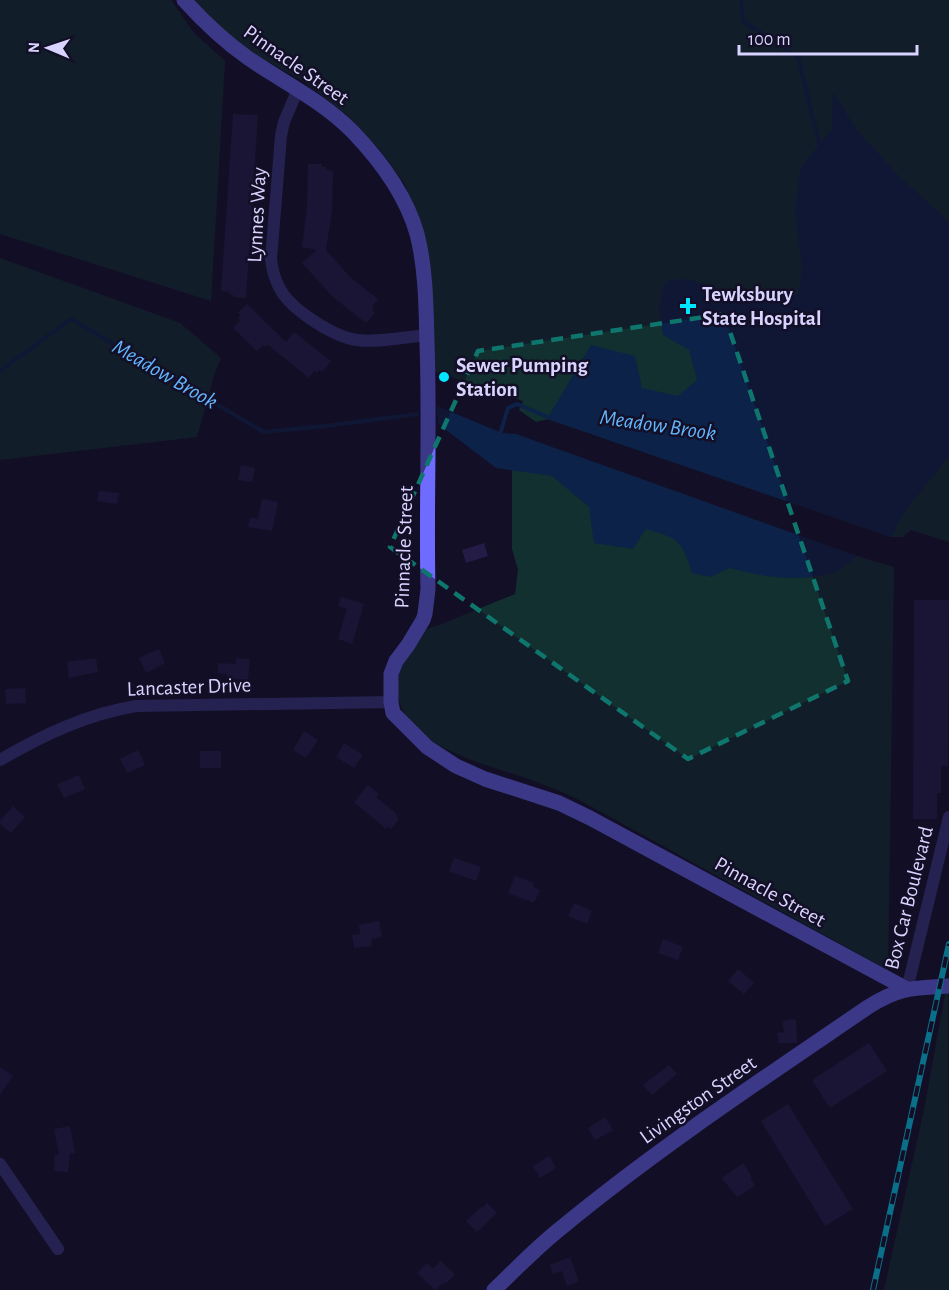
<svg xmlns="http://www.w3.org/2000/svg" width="949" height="1290" font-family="'Alegreya Sans',sans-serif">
  <rect width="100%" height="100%" fill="#130f26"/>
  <g fill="#12302f">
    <path d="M0,0H171L194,33L225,61L211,301L0,234Z"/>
    <path d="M194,0H949V542L911,530L903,537H891L548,419L536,422L519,410L523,401L430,370L418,216L404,183L380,150L346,114L304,82L249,51L222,31Z"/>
    <path d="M0,258L180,323L221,358L215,372L197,437L0,460Z"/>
    <path d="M512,453L894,567L888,970L585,803C566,793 546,785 526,778C481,763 381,740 400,672C403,663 415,637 422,632C429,627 440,625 447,622C470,612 493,603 515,594L518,570L512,549Z"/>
    <path d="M948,978L949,1290H884L924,1110Z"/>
  </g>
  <g fill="#0c2248">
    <path d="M833,92L856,129L898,175L945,218L949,227V456L905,511L891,537L547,419L591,345L635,356L642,388L678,396L697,380L689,350L663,335L659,307L665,282C690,273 712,287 733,301C754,299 779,303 798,294L802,269L795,209L801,167L832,129Z"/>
    <path d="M437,406L502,433L516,434L857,556C849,562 839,572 829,574C797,582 761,577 730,568L710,577L692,573C682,541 679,538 646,529L633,549L594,543L589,507L552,476L496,468L438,424Z"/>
  </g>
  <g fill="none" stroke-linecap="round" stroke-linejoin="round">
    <g stroke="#0c2248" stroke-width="4">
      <path d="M741,0L743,21L798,57L820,147"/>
      <path d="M0,371L71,319L264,432L326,426L417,414"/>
      <path d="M500,434L508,408L517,404L550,418"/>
    </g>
  </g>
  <g fill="#241b47">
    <path d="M233,114L258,115L246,298L233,297V295L229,294L230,292L221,291Z"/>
    <path d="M308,164H322V167H326V170L333,171L332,210L326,250L351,278L378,299L372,306L374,308L372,311L375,313L366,323L333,297L302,263L317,250L302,247L307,206Z"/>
    <path d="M247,304L286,342L294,332L331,361L322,372L319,370L317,373L314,371L309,378L268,345L266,347L263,345L257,351L233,328L240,321L238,318L241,315L238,313Z"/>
    <path d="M241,465L255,468L252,482L238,480Z"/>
    <path d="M99,491L119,493L117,504L97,501Z"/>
    <path d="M262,499L278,502L272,531L248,527L250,517L258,519Z"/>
    <path d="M484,543L488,556L466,563L462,550Z"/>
    <path d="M341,597L364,604L352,644L338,639L347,609L338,606Z"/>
    <path d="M914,600H949L948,766H941V793H937V819H913Z"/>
    <path d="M159,649L165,663L146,673L139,658Z"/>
    <path d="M96,658L98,672L69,678L67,662Z"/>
    <path d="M236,658L250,659L248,680L227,678V674L218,673V663L236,664Z"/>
    <path d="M25,688L26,703L6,704L5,689Z"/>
    <path d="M304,731L318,740L306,758L293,750Z"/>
    <path d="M344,743L363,755L354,768L336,757Z"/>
    <path d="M138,750L145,765L127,773L120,759Z"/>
    <rect x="200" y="751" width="21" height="17"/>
    <path d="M79,775L85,789L64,798L57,784Z"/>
    <path d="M368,785L379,794L376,797L397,814L396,815L399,819L391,829L388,826L386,829L354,802Z"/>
    <path d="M13,806L25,817L11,833L0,824V821Z"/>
    <path d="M454,858L481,867L476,881L449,871Z"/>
    <path d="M515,876L534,883L533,887L540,890L534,903L508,893Z"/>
    <path d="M574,903L592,911L587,924L568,916Z"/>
    <path d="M379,921L382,937L371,939L372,946L354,948L352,935L360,934L359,925Z"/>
    <path d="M663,939L683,947L678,960L658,953Z"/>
    <path d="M738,969L754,983L744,994L728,981Z"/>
    <path d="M796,1019L797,1043H779L777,1033L784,1032L782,1021Z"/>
    <path d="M869,1043L887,1071L830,1108L812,1080Z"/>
    <path d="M669,1065L677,1074L652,1095L643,1085Z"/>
    <path d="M0,1067L13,1076L0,1094Z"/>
    <path d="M788,1104L853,1209L825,1226L761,1121Z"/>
    <path d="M605,1117L613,1130L595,1140L588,1128Z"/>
    <path d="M70,1126L75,1153L70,1154L68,1172L54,1171L55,1155H59L54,1129Z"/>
    <path d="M549,1156L556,1168L540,1178L533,1166Z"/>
    <path d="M743,1163L752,1177L750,1178L755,1186L737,1197L722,1178Z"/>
    <path d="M487,1203L497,1213L477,1232L466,1221L481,1207L482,1208Z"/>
    <path d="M570,1257L579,1281L567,1286L562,1271L553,1274L550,1265Z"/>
    <path d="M441,1261L455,1274L447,1283L445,1282L442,1285L441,1284L435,1290L417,1273L427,1263L433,1269Z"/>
  </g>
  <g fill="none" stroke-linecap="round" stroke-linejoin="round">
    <g stroke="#3d3a85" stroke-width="12">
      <path d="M298,89L284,122L281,136L271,259C272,271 276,283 283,294C296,312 334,337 357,340C379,343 404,337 427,335"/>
      <path d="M0,760C43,735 87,714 136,706L391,702"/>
      <path d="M907,989L949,817"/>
      <path d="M0,1164L58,1249"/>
    </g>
    <g stroke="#6f6bff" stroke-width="15">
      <path d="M184,0C203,21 224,41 248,58C283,82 321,100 352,131C380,160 406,195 417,234C426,269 426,307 427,343C430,425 426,507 428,589L425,614L423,620L408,645L396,661L391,674V702L393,713L427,747L456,766L485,779L559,803L590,818L907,989"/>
      <path d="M494,1290C516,1269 537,1247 561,1228C658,1148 764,1078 868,1007C899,987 914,988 949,986"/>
    </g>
    <defs>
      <path id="rail" d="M873,1290L949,944"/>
    </defs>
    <use href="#rail" stroke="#00e5ff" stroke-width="6"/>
    <use href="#rail" stroke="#130f26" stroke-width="4" stroke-dasharray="11" stroke-linecap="butt"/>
  </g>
  <path d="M0 0H949V1290H0ZM724,314L848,681L688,759L390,547L478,351Z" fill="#130f26" fill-opacity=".55" fill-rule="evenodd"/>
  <path fill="none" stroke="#0f766e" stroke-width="4.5" stroke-dasharray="12 8" stroke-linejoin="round" d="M724,314L848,681L688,759L390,547L478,351Z"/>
  <g fill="#00e5ff" stroke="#130f26" stroke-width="2">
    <path d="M685 297h6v6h6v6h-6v6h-6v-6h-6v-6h6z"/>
    <circle cx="444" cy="377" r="6"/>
  </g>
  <g text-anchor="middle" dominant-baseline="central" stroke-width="5" stroke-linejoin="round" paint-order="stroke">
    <g font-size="21" fill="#d9d4ff" stroke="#130f26">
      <text transform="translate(296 65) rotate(35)">Pinnacle Street</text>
      <text transform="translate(257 215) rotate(-87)">Lynnes Way</text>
      <text transform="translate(404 547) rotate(-88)">Pinnacle Street</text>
      <text transform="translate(189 687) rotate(-2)">Lancaster Drive</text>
      <text transform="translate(770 892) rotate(29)">Pinnacle Street</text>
      <text transform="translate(909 898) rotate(-76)">Box Car Boulevard</text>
      <text transform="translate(698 1100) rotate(-35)">Livingston Street</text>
    </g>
    <g font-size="21" font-weight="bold" fill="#d9d4ff" stroke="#130f26" text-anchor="start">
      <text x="702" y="294">Tewksbury<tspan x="702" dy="24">State Hospital</tspan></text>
      <text x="456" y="365">Sewer Pumping<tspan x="456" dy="24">Station</tspan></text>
    </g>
    <g font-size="22" font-style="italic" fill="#62b6ff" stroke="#130f26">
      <text transform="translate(165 374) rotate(30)">Meadow Brook</text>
      <text transform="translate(658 425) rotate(8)">Meadow Brook</text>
    </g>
  </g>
  <g transform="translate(48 48) rotate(272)" stroke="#130f26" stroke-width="4.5" paint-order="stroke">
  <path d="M0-4.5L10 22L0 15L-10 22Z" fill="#d9d4ff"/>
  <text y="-9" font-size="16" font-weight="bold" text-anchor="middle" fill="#d9d4ff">N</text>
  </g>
  <path d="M739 45v9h178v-9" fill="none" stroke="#d9d4ff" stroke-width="3"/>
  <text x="748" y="45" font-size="18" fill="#d9d4ff" stroke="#130f26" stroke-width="4.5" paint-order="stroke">100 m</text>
</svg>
